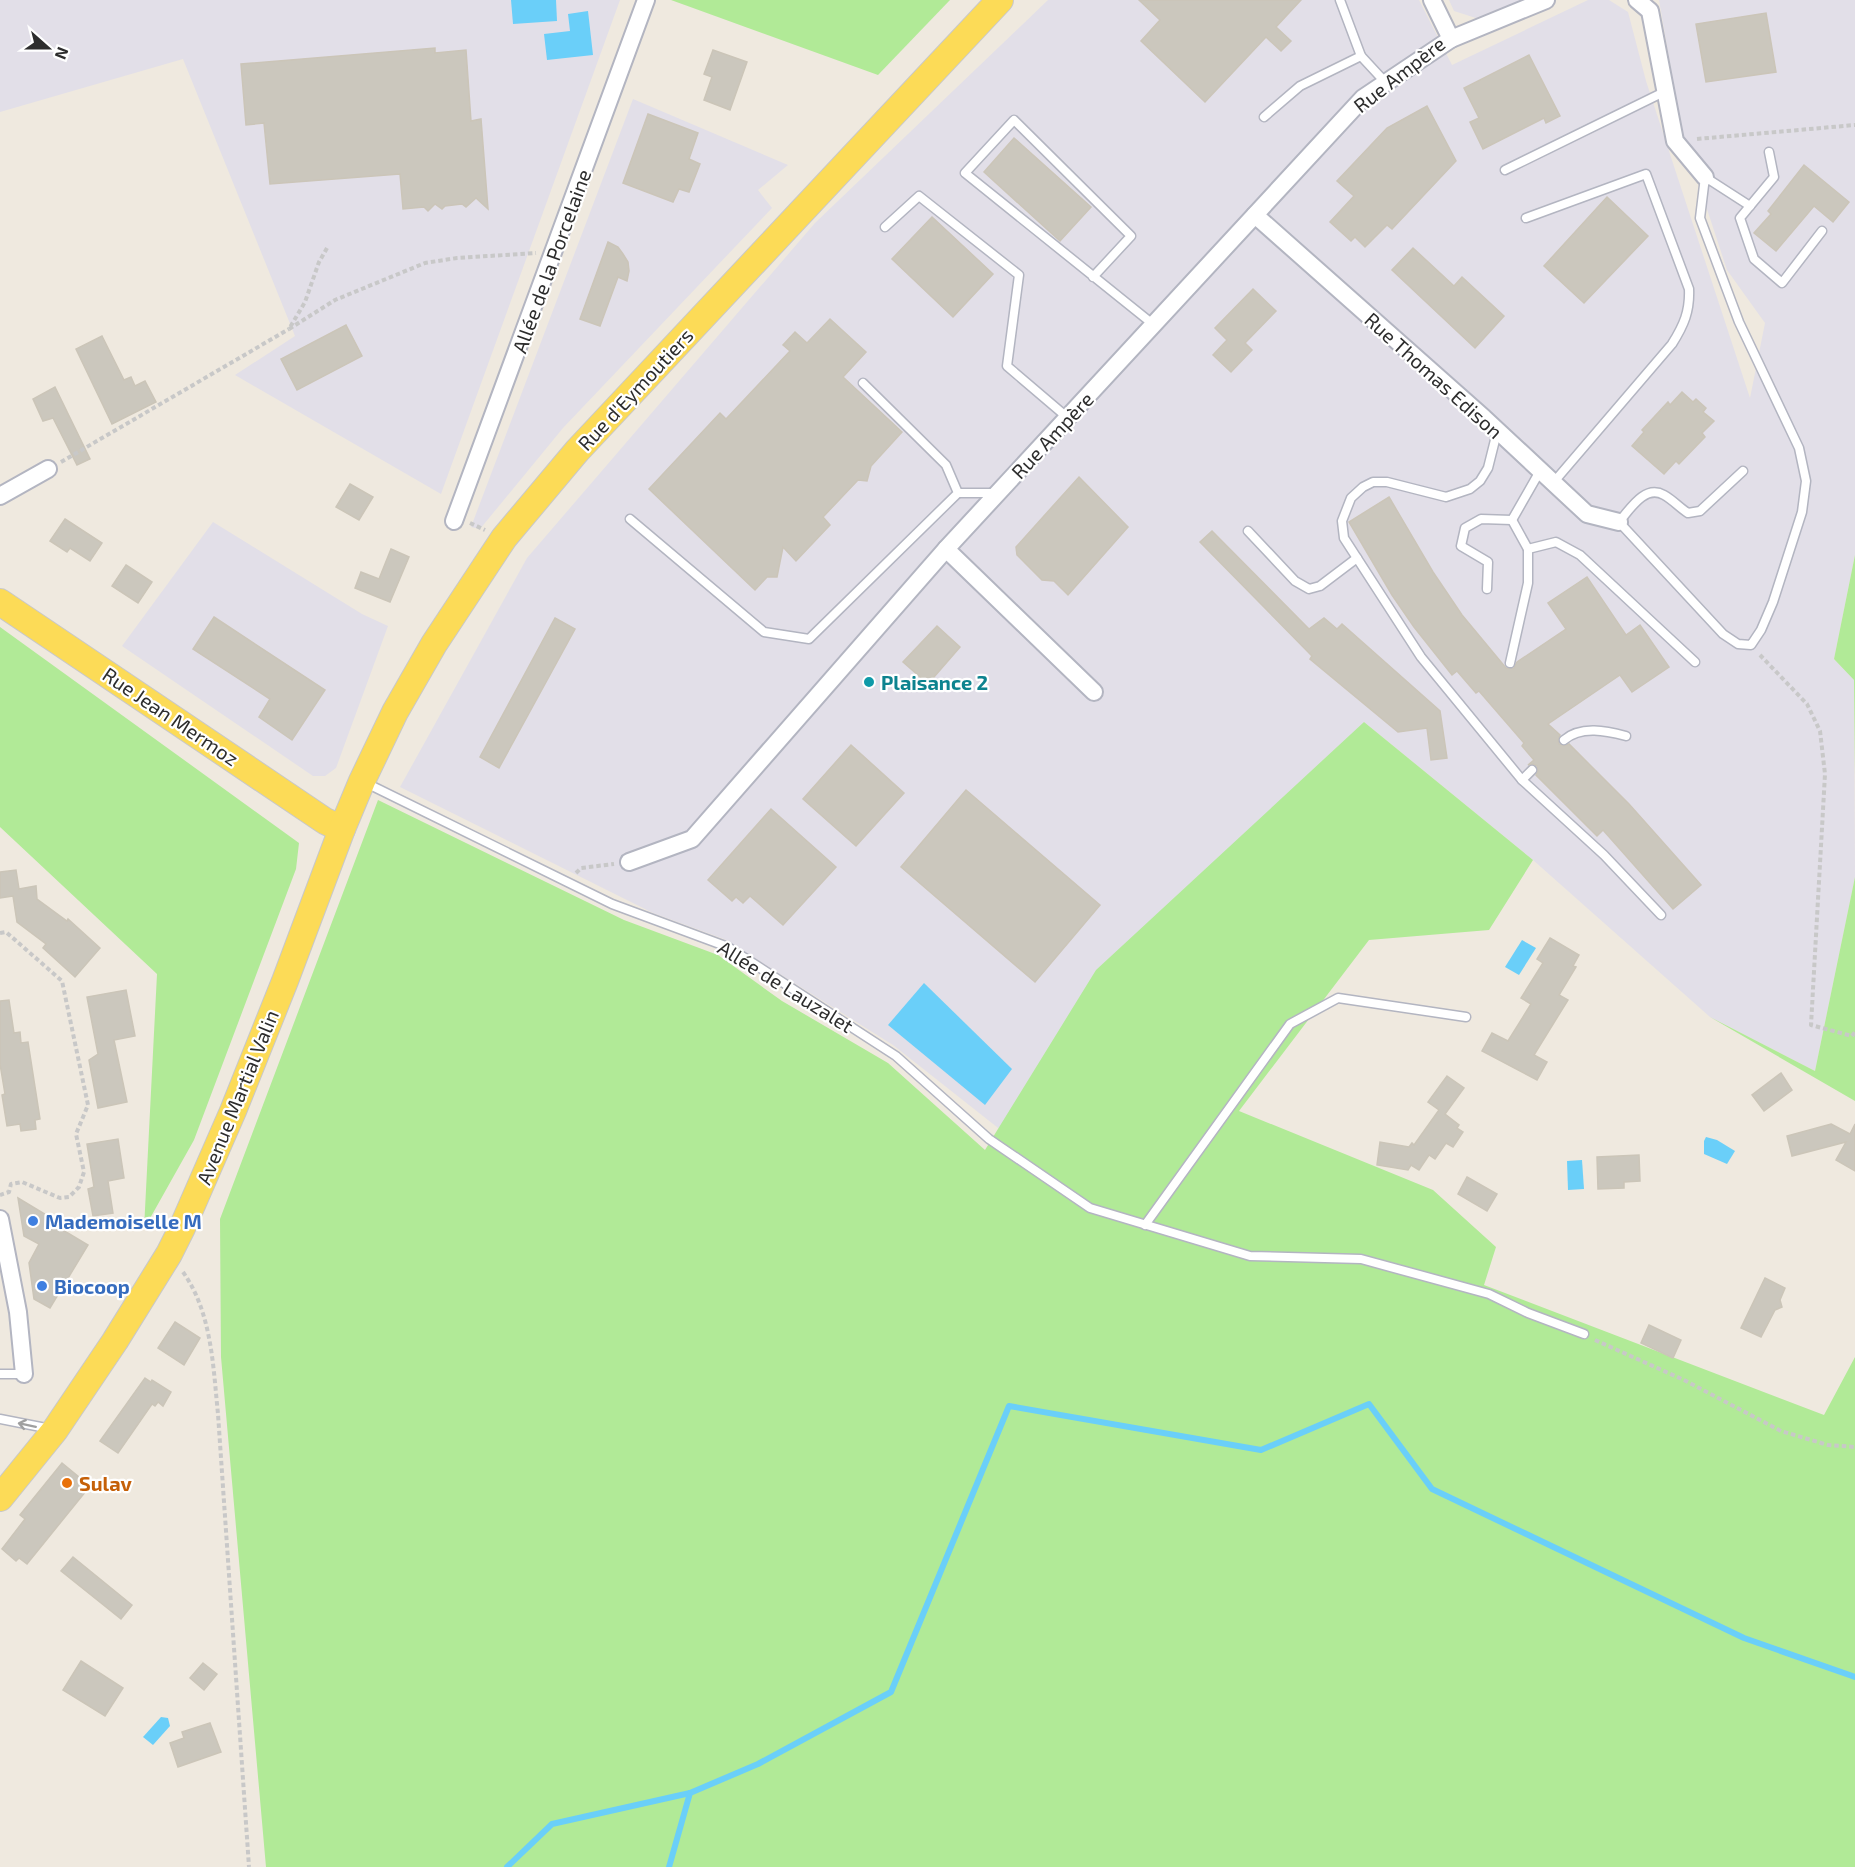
<svg xmlns="http://www.w3.org/2000/svg" width="1855" height="1867" font-family="'Exo 2',sans-serif">
  <rect width="100%" height="100%" fill="#efe9df"/>
  <g fill="#e2dfe8">
    <path d="M0,0H620L441,494L235,375L295,336L183,59L0,112Z"/>
    <path d="M1048,0H1419L1452,65L1588,0H1609L1628,12L1646,81L1750,398L1765,323L1727,270L1682,133L1659,0H1855V555L1834,659L1854,680L1855,877L1815,1071L1710,1017L1533,860L1364,722L1007,1135L893,1045L724,939L653,913L400,787L527,558L815,223Z"/>
    <path d="M1449,0H1526L1479,19L1454,11Z"/>
    <path d="M633,99L788,165L758,190L772,208L563,428L480,529L471,527Z"/>
    <path d="M213,522L362,614L388,626L336,768L325,776H313L122,646Z"/>
  </g>
  <g fill="#b1ea97">
    <path d="M671,0H950L878,75Z"/>
    <path d="M1855,555V774L1854,680L1834,659Z"/>
    <path d="M0,627L299,843L296,869L194,1140L144,1229L157,974L0,827Z"/>
    <path d="M1364,722L1533,860L1489,930L1369,940L1239,1111L1433,1190L1496,1247L1484,1285L1824,1415L1855,1357V1867H266L221,1357L220,1219L378,800L624,920L718,955L782,1001L888,1063L985,1150L1096,970Z"/>
    <path d="M1855,877V1101L1710,1017L1815,1071Z"/>
  </g>
  <g fill="#6acff9">
    <path d="M511,0H556L557,21L513,24Z"/>
    <path d="M588,11L593,55L547,60L544,34L570,31L568,14Z"/>
    <path d="M1522,940L1536,948L1519,975L1505,967Z"/>
    <path d="M924,983L1012,1069L985,1105L888,1025Z"/>
    <path d="M1706,1137L1717,1140L1735,1151L1727,1164L1704,1154V1141Z"/>
    <path d="M1582,1160L1584,1189L1568,1190L1567,1161Z"/>
    <path d="M161,1717L168,1718L170,1726L153,1745L143,1737Z"/>
  </g>
  <g fill="none" stroke-linecap="round" stroke-linejoin="round">
    <g stroke="#6acff9" stroke-width="6">
      <path d="M507,1867L552,1824L690,1793"/>
      <path d="M669,1867L690,1793L758,1764L891,1692L1009,1406L1261,1450L1369,1404L1432,1489L1744,1638L1855,1677"/>
    </g>
  </g>
  <g fill="#cbc7bd" stroke="#cbc5b8" stroke-width="1.5">
    <path d="M1139,0H1301L1276,27L1291,41L1281,51L1266,37L1205,102L1141,41L1160,20Z"/>
    <path d="M1766,13L1776,72L1706,82L1696,24Z"/>
    <path d="M435,48V53L466,50L471,121L481,119L488,209L476,198L466,207L462,204L445,206L442,209L435,204L428,211L424,207L403,209L400,174L270,184L264,123L246,125L241,64Z"/>
    <path d="M713,50L747,62L730,110L704,100L712,77L704,74Z"/>
    <path d="M1529,55L1560,116L1546,123L1544,118L1483,149L1470,122L1479,118L1464,88Z"/>
    <path d="M1427,106L1456,161L1392,229L1387,225L1365,247L1355,237L1351,241L1330,222L1354,196L1337,181L1387,128Z"/>
    <path d="M648,114L698,133L689,159L700,164L689,192L679,189L673,202L623,183Z"/>
    <path d="M1014,138L1091,207L1060,241L984,172Z"/>
    <path d="M1804,165L1849,202L1833,222L1814,206L1776,251L1754,233L1771,214L1768,211Z"/>
    <path d="M1607,197L1648,236L1584,303L1544,266Z"/>
    <path d="M932,217L993,274L953,317L892,259Z"/>
    <path d="M608,242L618,247L623,254L628,262L629,271L627,281L618,277L600,326L580,319Z"/>
    <path d="M1413,248L1454,286L1462,277L1504,316L1475,348L1392,270Z"/>
    <path d="M1253,289L1276,311L1245,343L1252,350L1231,372L1213,355L1227,340L1215,328Z"/>
    <path d="M830,319L866,352L843,377L902,432L871,466L867,481L858,480L823,517L830,525L796,561L783,547L777,577H767L755,590L649,489L720,413L726,419L790,351L783,345L795,332L807,343Z"/>
    <path d="M346,325L362,356L297,390L281,359Z"/>
    <path d="M102,336L124,380L131,377L135,386L145,381L156,402L112,424L76,349Z"/>
    <path d="M55,387L90,459L77,465L53,418L43,421L33,399Z"/>
    <path d="M1682,392L1693,402L1696,399L1706,408L1703,412L1714,421L1702,433L1705,437L1679,464L1676,461L1664,474L1632,446L1644,432L1642,430L1668,402L1670,405Z"/>
    <path d="M1079,477L1128,527L1068,595L1054,581L1042,580L1017,555L1016,547Z"/>
    <path d="M350,484L373,497L359,520L336,507Z"/>
    <path d="M1389,497L1433,572L1462,615L1506,668H1514L1517,662L1566,629L1548,603L1587,577L1626,635L1640,625L1669,667L1632,692L1620,675L1548,724L1560,735L1558,740L1559,744L1564,746L1569,744L1629,804L1701,885L1673,909L1603,830L1597,836L1536,775L1538,771L1537,766L1533,764L1528,765L1534,760L1522,746L1524,743L1479,691L1476,693L1457,671L1452,675L1414,627L1392,595L1349,522Z"/>
    <path d="M65,519L102,543L90,561L70,548L67,552L50,541Z"/>
    <path d="M1212,531L1309,629L1324,618L1337,629L1342,624L1440,711L1447,758L1431,760L1427,728L1398,732L1310,659L1312,656L1200,542Z"/>
    <path d="M391,549L409,557L390,602L355,588L361,572L379,579Z"/>
    <path d="M126,565L152,582L138,603L112,586Z"/>
    <path d="M214,617L325,690L292,740L259,717L270,699L193,649Z"/>
    <path d="M555,618L575,629L499,768L480,757Z"/>
    <path d="M937,626L960,647L928,684L903,662Z"/>
    <path d="M851,745L904,793L856,846L803,799Z"/>
    <path d="M966,790L1100,905L1035,982L901,867Z"/>
    <path d="M771,809L836,867L783,925L750,896L743,903L736,897L732,901L708,880Z"/>
    <path d="M16,870L19,889L36,886L37,899L67,921L68,919L100,948L75,977L43,948L46,944L17,922L13,896L0,898V872Z"/>
    <path d="M1550,938L1579,955L1573,966L1576,967L1559,995L1568,1000L1534,1055L1547,1062L1537,1080L1482,1051L1492,1033L1508,1041L1531,1004L1521,998L1543,963L1537,959Z"/>
    <path d="M126,990L135,1036L114,1040L127,1102L98,1108L89,1060L98,1054L87,997Z"/>
    <path d="M9,1000L14,1033L20,1032L21,1043L28,1042L40,1119L35,1120L36,1129L21,1131L20,1124L7,1126L2,1095L5,1094L0,1064V1001Z"/>
    <path d="M1781,1073L1792,1090L1764,1111L1752,1095Z"/>
    <path d="M1447,1076L1464,1088L1445,1114L1459,1125L1457,1128L1463,1132L1453,1147L1446,1143L1435,1159L1429,1155L1419,1170L1411,1165L1408,1170L1377,1165L1380,1142L1409,1147L1412,1143L1414,1145L1439,1110L1428,1102Z"/>
    <path d="M1831,1124L1850,1134L1855,1124V1171L1836,1160L1846,1142L1792,1156L1787,1136Z"/>
    <path d="M118,1139L124,1178L108,1181L113,1213L93,1216L88,1189L94,1187L87,1144Z"/>
    <path d="M1639,1155L1640,1181L1624,1182V1188L1598,1189L1597,1157Z"/>
    <path d="M1467,1177L1497,1194L1487,1211L1458,1194Z"/>
    <path d="M18,1198L58,1222L51,1223L88,1245L50,1308L34,1299L29,1263L39,1244L24,1236Z"/>
    <path d="M1765,1278L1785,1288L1780,1300L1782,1307L1775,1310L1761,1337L1741,1328Z"/>
    <path d="M175,1322L200,1338L184,1365L158,1348Z"/>
    <path d="M1649,1325L1681,1340L1673,1358L1641,1343Z"/>
    <path d="M145,1378L151,1382L152,1380L171,1392L163,1406L158,1402L155,1406L152,1404L118,1453L100,1441Z"/>
    <path d="M62,1463L90,1486L27,1564L19,1558L16,1561L2,1549L25,1519L20,1515Z"/>
    <path d="M73,1557L132,1605L121,1619L61,1571Z"/>
    <path d="M81,1661L123,1688L105,1716L63,1690Z"/>
    <path d="M203,1663L217,1674L204,1690L190,1678Z"/>
    <path d="M210,1723L221,1752L178,1767L170,1743L184,1738L182,1732Z"/>
  </g>
  <g fill="none" stroke-linecap="round" stroke-linejoin="round">
    <defs>
      <g id="lane">
        <path d="M1361,56L1386,83"/>
        <path d="M1264,117L1300,86L1361,56L1340,0"/>
        <path d="M1769,152L1774,177L1740,218L1754,259L1782,283L1822,231"/>
        <path d="M1505,170L1666,91"/>
        <path d="M1526,218L1646,174L1689,289C1690,311 1684,325 1672,344L1553,483"/>
        <path d="M885,227L919,196L1019,275L1007,366L1068,418"/>
        <path d="M1093,277L1131,236L1014,120L965,173L1154,325"/>
        <path d="M1497,432L1488,468L1480,481L1470,489L1446,497L1387,482H1373L1363,487L1351,498L1342,521L1344,538L1421,657L1522,780L1604,855L1661,915"/>
        <path d="M1743,471L1700,511L1688,513C1680,508 1673,500 1664,495C1645,484 1630,509 1619,522L1723,634L1738,644L1751,645L1761,630L1773,602L1802,512L1806,481L1799,448L1739,322L1700,218L1705,177L1750,206"/>
        <path d="M958,493H996"/>
        <path d="M630,519L764,632L809,639L958,493L946,465L863,383"/>
        <path d="M1512,520L1528,549L1556,542L1580,555L1695,662"/>
        <path d="M1248,531L1295,581L1309,589L1320,586L1357,558"/>
        <path d="M1487,589L1488,562L1461,546L1465,528L1481,519L1512,520L1540,471"/>
        <path d="M1510,663L1528,583V549"/>
        <path d="M1564,740C1581,725 1607,731 1626,736"/>
        <path d="M1522,780L1532,770"/>
        <path d="M366,783L612,904L728,947L896,1056L989,1139L1090,1208L1250,1256L1361,1259L1489,1294L1528,1313L1584,1334"/>
        <path d="M1145,1225L1290,1024L1338,998L1466,1017"/>
        <path d="M0,1374H24"/>
        <path d="M0,1419L51,1429"/>
      </g>
      <g id="street">
        <path d="M1637,0L1650,11L1675,141L1705,177"/>
        <path d="M1451,39L1546,0"/>
        <path d="M1255,215L1484,418L1587,514L1619,522"/>
        <path d="M0,496L48,469"/>
        <path d="M454,521L646,0"/>
        <path d="M946,549L1094,692"/>
        <path d="M629,862L692,839L946,549L1363,98L1451,39L1432,0"/>
        <path d="M0,1219L18,1312L24,1374"/>
      </g>
      <g id="primary">
        <path d="M0,602L325,821L342,829"/>
        <path d="M0,1498L55,1430L115,1341L169,1254L182,1228L233,1111L285,981L342,829L362,781L395,712L434,644L504,538L577,451L1000,0"/>
      </g>
    </defs>
    <use href="#lane" stroke="#b3b5c1" stroke-width="11"/>
    <use href="#street" stroke="#b3b5c1" stroke-width="20"/>
    <use href="#primary" stroke="#c8c8c8" stroke-width="28"/>
    <g stroke="#c8c8c8" stroke-width="4" stroke-dasharray="4.5 3" stroke-linecap="butt">
      <path d="M1697,139L1855,125"/>
      <path d="M327,248L319,262L305,302L289,329L335,300L425,263L457,258L536,253"/>
      <path d="M61,462L289,329"/>
      <path d="M470,523L485,530"/>
      <path d="M1760,655L1807,704L1820,731L1825,774L1811,1025L1852,1036L1855,1032"/>
      <path d="M576,873L581,868L614,864"/>
      <path d="M0,933L6,932L62,981L88,1105L76,1134L84,1172L79,1187L69,1197L60,1198L22,1182L11,1184L9,1192L0,1195"/>
      <path d="M183,1272C212,1313 213,1366 218,1414L249,1867"/>
      <path d="M1595,1340L1684,1380L1781,1431L1828,1445L1855,1447"/>
    </g>
    <use href="#lane" stroke="#fff" stroke-width="8"/>
    <use href="#street" stroke="#fff" stroke-width="16"/>
    <use href="#primary" stroke="#fcdb57" stroke-width="26"/>
  </g>
  <defs><path id="oneway-shaft" d="M-6 0H5M1.5-3L5.5 0L1.5 3" fill="none" stroke-width="1.6" stroke-linecap="round" stroke-linejoin="round" transform="scale(1.5)"/></defs>
  <use stroke="#a0a0a0" href="#oneway-shaft" transform="translate(27 1425) rotate(-168)"/>
  <circle fill="#0f9aa8" stroke="#fff" stroke-width="2" cx="869" cy="682" r="6"/>
  <g fill="#3f7fe0" stroke="#fff" stroke-width="2">
    <circle cx="33" cy="1221" r="6"/>
    <circle cx="42" cy="1286" r="6"/>
  </g>
  <circle fill="#e8710a" stroke="#fff" stroke-width="2" cx="67" cy="1483" r="6"/>
  <g text-anchor="middle" dominant-baseline="central" stroke-width="4.5" stroke-linejoin="round" paint-order="stroke">
    <g font-size="20" fill="#2d2d2d" stroke="#fff">
      <text transform="translate(1399 74) rotate(-38)">Rue Ampère</text>
      <text transform="translate(551 261) rotate(-70)">Allée de la Porcelaine</text>
      <text transform="translate(1434 375) rotate(42)">Rue Thomas Edison</text>
      <text transform="translate(635 389) rotate(-47)">Rue d'Eymoutiers</text>
      <text transform="translate(1052 435) rotate(-47)">Rue Ampère</text>
      <text transform="translate(171 716) rotate(34)">Rue Jean Mermoz</text>
      <text transform="translate(786 986) rotate(32)">Allée de Lauzalet</text>
      <text transform="translate(237 1097) rotate(-68)">Avenue Martial Valin</text>
    </g>
    <g font-size="20" font-weight="bold" fill="#0d838f" stroke="#fff" text-anchor="start">
      <text x="881" y="682">Plaisance 2</text>
    </g>
    <g font-size="20" font-weight="bold" fill="#366cbe" stroke="#fff" text-anchor="start">
      <text x="45" y="1221">Mademoiselle M</text>
      <text x="54" y="1286">Biocoop</text>
    </g>
    <g font-size="20" font-weight="bold" fill="#c56008" stroke="#fff" text-anchor="start">
      <text x="79" y="1483">Sulav</text>
    </g>
  </g>
  <g transform="translate(48 48) rotate(111)" stroke="#ffffff" stroke-width="4.5" paint-order="stroke">
  <path d="M0-4.5L10 22L0 15L-10 22Z" fill="#2d2d2d"/>
  <text y="-9" font-size="16" font-weight="bold" text-anchor="middle" fill="#2d2d2d">N</text>
  </g>
</svg>
